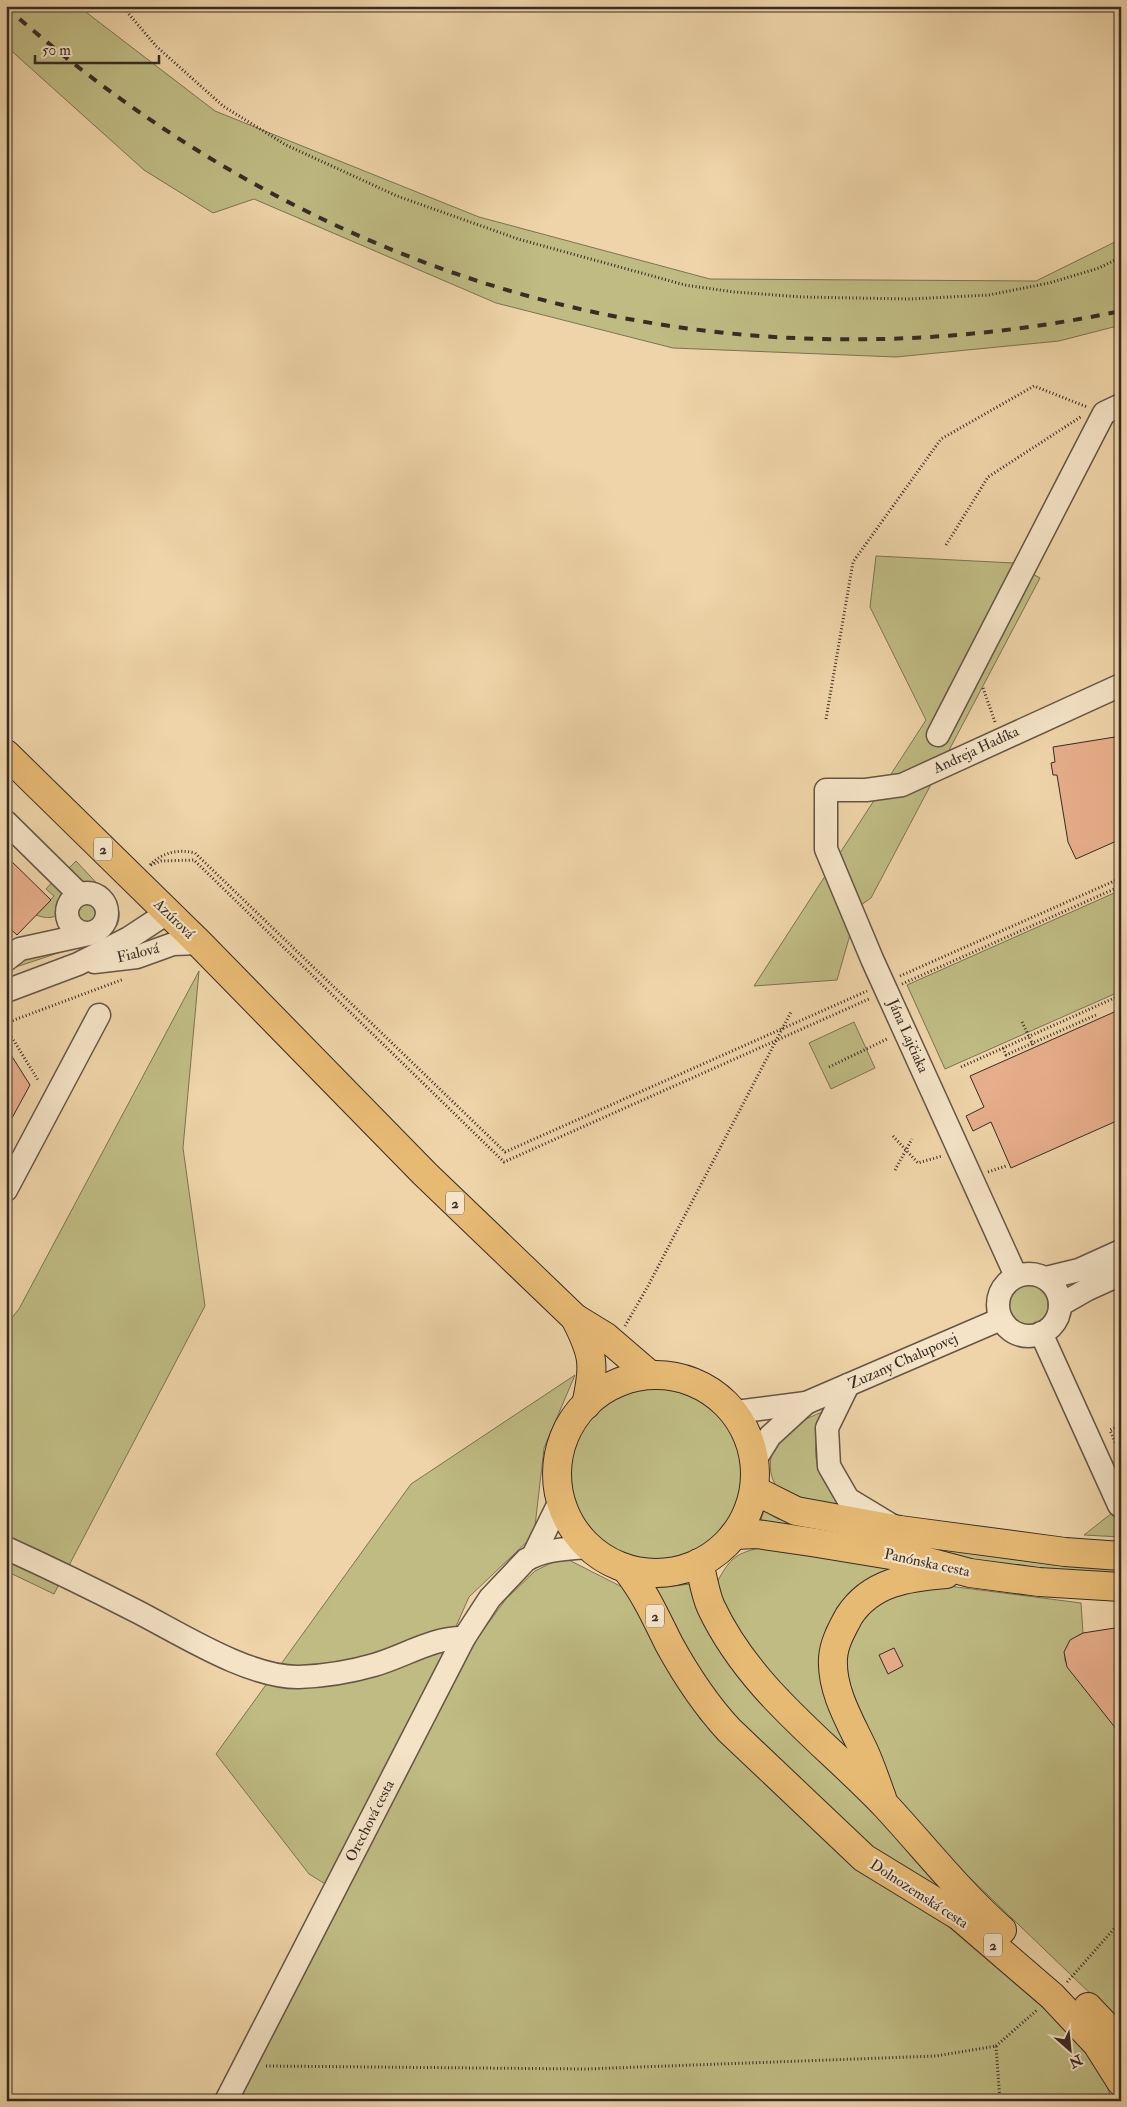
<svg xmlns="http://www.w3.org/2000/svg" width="1127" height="2107" font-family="'IM FELL Double Pica',serif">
  <rect width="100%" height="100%" fill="#eed4a8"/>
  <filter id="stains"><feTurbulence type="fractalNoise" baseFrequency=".004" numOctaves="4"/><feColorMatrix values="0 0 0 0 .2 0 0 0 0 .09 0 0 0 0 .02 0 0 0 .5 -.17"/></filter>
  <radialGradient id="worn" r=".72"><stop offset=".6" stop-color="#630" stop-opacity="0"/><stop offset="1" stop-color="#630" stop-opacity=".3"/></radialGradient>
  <g fill="#bfbb83" stroke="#7b7354">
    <path d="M6,6H78L215,111L479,217L710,279L1036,281L1121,239V325L1059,341L896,357L673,348L496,303L254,199L213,213L144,170L6,46Z"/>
    <path d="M876,556L1014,563L1040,578L871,898L858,907L837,980L754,986L926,720L870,607Z"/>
    <path d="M76,861L117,905C123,921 116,931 103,938L13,968L12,963L98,939L110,928L114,912L107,897L102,891L85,887L67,870Z"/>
    <path d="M55,879L63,896V910C56,919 47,919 36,915L54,896L46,889Z"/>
    <path d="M1121,890V991L945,1069L907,985Z"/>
    <circle cx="88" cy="914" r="13"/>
    <path d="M199,971L183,1148L205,1306L54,1594L6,1571V1325L19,1309Z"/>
    <path d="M854,1022L875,1068L831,1089L809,1043Z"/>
    <circle cx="1028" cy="1305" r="22"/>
    <path d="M575,1375L544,1448L534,1535L469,1597L422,1703L327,1885L309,1874L216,1754L411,1484Z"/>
    <circle cx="657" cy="1473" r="87"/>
    <path d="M822,1412C810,1461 814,1468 842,1509C826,1505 804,1504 789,1497C764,1485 766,1450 784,1433C795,1423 808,1418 822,1412Z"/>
    <path d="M764,1511L778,1519L887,1541L1055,1565L1121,1570V1576L1001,1565L760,1522Z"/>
    <path d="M1112,1513H1121V1537L1084,1535Z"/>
    <path d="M764,1547L909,1569L838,1618L865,1775L771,1682L722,1605L717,1582C731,1557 736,1553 764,1547Z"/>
    <path d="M563,1557L628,1590L700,1719L855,1868L922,1904L1062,2024L1101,2067L1112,2101H239L341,1903L458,1664L506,1599L535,1571Z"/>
    <path d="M691,1584L710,1633L740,1678L784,1725L895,1831L946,1893L874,1849L755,1742L703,1682L654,1588Z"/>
    <path d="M941,1585L1081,1603L1083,1633C1070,1640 1064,1645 1065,1661L1121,1735V2023L967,1875L903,1808L882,1775L840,1666L841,1651L877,1597Z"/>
  </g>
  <g fill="#e7ae8b" stroke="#372b26">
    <path d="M1121,736V839L1076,859L1068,842L1057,775H1053L1051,763L1055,762L1053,747Z"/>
    <path d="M6,856L51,900L17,935L6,925Z"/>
    <path d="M1121,1009V1119L1011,1168L991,1122L973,1131L966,1116L984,1107L970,1076Z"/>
    <path d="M6,1047L30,1085L6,1129Z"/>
    <path d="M1121,1627V1735L1067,1667L1064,1652L1070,1640L1083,1633Z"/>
    <path d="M894,1648L903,1666L888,1674L879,1655Z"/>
  </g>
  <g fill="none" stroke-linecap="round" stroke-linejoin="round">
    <defs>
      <g id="minor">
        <path d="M938,735L1104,413L1121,405"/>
        <path d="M6,822L79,894"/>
        <circle cx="87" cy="913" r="20"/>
        <path d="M6,960L20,949L89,934"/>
        <path d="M94,962L137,957L173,944L199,943"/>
        <path d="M6,991L78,964L129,938L167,913"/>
        <path d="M6,1190L99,1015"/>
        <circle cx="1029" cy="1305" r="31"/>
        <path d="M1016,1276L872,959L826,849V790H866L902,785L1121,685"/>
        <path d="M1046,1278L1079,1270L1121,1251"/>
        <path d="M1060,1305L1088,1289L1121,1274"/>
        <path d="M1041,1333L1119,1505H1121"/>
        <path d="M848,1385L827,1428L829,1466L848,1499L891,1525"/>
        <path d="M736,1412L806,1403L1001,1319"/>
        <path d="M755,1460L770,1436L806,1403"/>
        <path d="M6,1548C50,1568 93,1589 136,1611C181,1634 249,1678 299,1677C324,1676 350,1672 374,1665C403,1657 433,1637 464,1638"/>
        <path d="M533,1556L560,1501"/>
        <path d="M226,2101L464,1638L490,1598L526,1560C544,1549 567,1549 588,1547"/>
      </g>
      <g id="major">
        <path d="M6,754L199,943L425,1174L575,1318L606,1337L649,1374"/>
        <path d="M575,1318C594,1355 595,1365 586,1405"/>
        <circle cx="656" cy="1474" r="99"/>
        <path d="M754,1490L796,1511L900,1530L1065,1552L1121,1556"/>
        <path d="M734,1535L757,1534L811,1542L921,1560L970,1573L1039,1582L1121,1587"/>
        <path d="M699,1563C703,1577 705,1594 711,1607C750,1690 824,1741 885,1805C924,1847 959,1892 1002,1930"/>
        <path d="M627,1570C645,1593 656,1618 669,1644C686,1675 705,1704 729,1730L864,1858L959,1916L1052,1996L1097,2044L1121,2082"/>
        <path d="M882,1798C876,1782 871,1766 864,1751C851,1723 831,1691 833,1658C834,1643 842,1629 849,1616C871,1582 908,1577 946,1574"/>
        <path d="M1088,2007L1121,2042"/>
      </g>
    </defs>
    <use href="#minor" stroke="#655546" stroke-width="25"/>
    <use href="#major" stroke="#372b26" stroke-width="30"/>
    <g stroke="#372b26" stroke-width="3" stroke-dasharray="1 2.5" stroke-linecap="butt">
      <path d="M122,6L156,46L223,106L286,145L397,196L518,239L685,285L734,292L802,297L910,299L989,295L1049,283L1099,268L1121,257"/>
      <path d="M946,545L988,477L1082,416"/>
      <path d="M983,688L995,722"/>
      <path d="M826,719L853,562L941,439L1034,386L1087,407"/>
      <path d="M150,865C163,852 178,849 195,853L505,1152L867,991"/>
      <path d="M151,865L161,861L194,860L504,1162L869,999"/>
      <path d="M900,976L1121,878"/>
      <path d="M902,984L1121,886"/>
      <path d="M1022,1022L1034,1047"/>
      <path d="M6,1023L124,979"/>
      <path d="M6,1028L38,1080"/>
      <path d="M1003,1048L1006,1055L1096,1015"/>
      <path d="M829,1067L887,1039"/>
      <path d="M961,1067L1121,995"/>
      <path d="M893,1136L918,1163L942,1156"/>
      <path d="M895,1170L912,1139"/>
      <path d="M988,1172L1006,1166"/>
      <path d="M625,1326L648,1286L791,1012"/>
      <path d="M1121,1425L1110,1430L1121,1456"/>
      <path d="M1067,1982L1121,1921"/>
      <path d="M996,2046L1037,2010"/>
      <path d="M266,2066L586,2069L936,2056L996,2046L1000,2101"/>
    </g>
    <use href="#minor" stroke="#f4e3c6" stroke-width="22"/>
    <use href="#major" stroke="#e7ba74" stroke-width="28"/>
    <path stroke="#372b26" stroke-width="4" stroke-dasharray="9 9" stroke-linecap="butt" d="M6,7C319,285 709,397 1121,311"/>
  </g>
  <g text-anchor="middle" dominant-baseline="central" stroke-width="4.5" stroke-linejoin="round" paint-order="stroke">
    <g fill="#f4e3c6" stroke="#706256" stroke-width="1">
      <rect x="94" y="837.5" width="18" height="23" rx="4"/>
      <rect x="446" y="1191.5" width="18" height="23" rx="4"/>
      <rect x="646" y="1604.5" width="18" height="23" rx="4"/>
      <rect x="984" y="1933.5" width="18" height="23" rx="4"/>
    </g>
    <g font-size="14" font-weight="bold" fill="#372b26">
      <text x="103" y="849">2</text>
      <text x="455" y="1203">2</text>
      <text x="655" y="1616">2</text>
      <text x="993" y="1945">2</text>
    </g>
    <g font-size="15" fill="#372b26" stroke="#f4e3c6">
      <text transform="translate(976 750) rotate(-25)">Andreja Hadíka</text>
      <text transform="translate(174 919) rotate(44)">Azúrová</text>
      <text transform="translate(138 953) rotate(-14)">Fialová</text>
      <text transform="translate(908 1036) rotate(66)">Jána Lajčiaka</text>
      <text transform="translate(903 1361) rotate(-24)">Zuzany Chalupovej</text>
      <text transform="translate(927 1563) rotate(12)">Panónska cesta</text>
      <text transform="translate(370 1821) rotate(-63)">Orechová cesta</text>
      <text transform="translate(919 1894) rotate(33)">Dolnozemská cesta</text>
    </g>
  </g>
  <rect width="1127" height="2107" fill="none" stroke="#eed4a8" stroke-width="25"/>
  <rect x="8" y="8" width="1112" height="2092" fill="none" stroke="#372b26" stroke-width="2.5"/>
  <rect x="12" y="12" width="1102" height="2082" fill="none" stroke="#372b26"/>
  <g transform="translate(1070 2050) rotate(153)" stroke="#f4e3c6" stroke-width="4" paint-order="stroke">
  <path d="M0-4L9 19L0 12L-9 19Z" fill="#372b26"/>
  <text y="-8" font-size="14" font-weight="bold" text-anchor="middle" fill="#372b26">N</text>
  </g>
  <path d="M35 55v8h124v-8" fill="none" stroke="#372b26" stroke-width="2.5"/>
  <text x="42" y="55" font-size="15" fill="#372b26" stroke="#f4e3c6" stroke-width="4" paint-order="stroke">50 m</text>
  <rect width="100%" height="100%" filter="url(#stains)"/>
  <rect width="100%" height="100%" fill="url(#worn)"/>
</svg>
